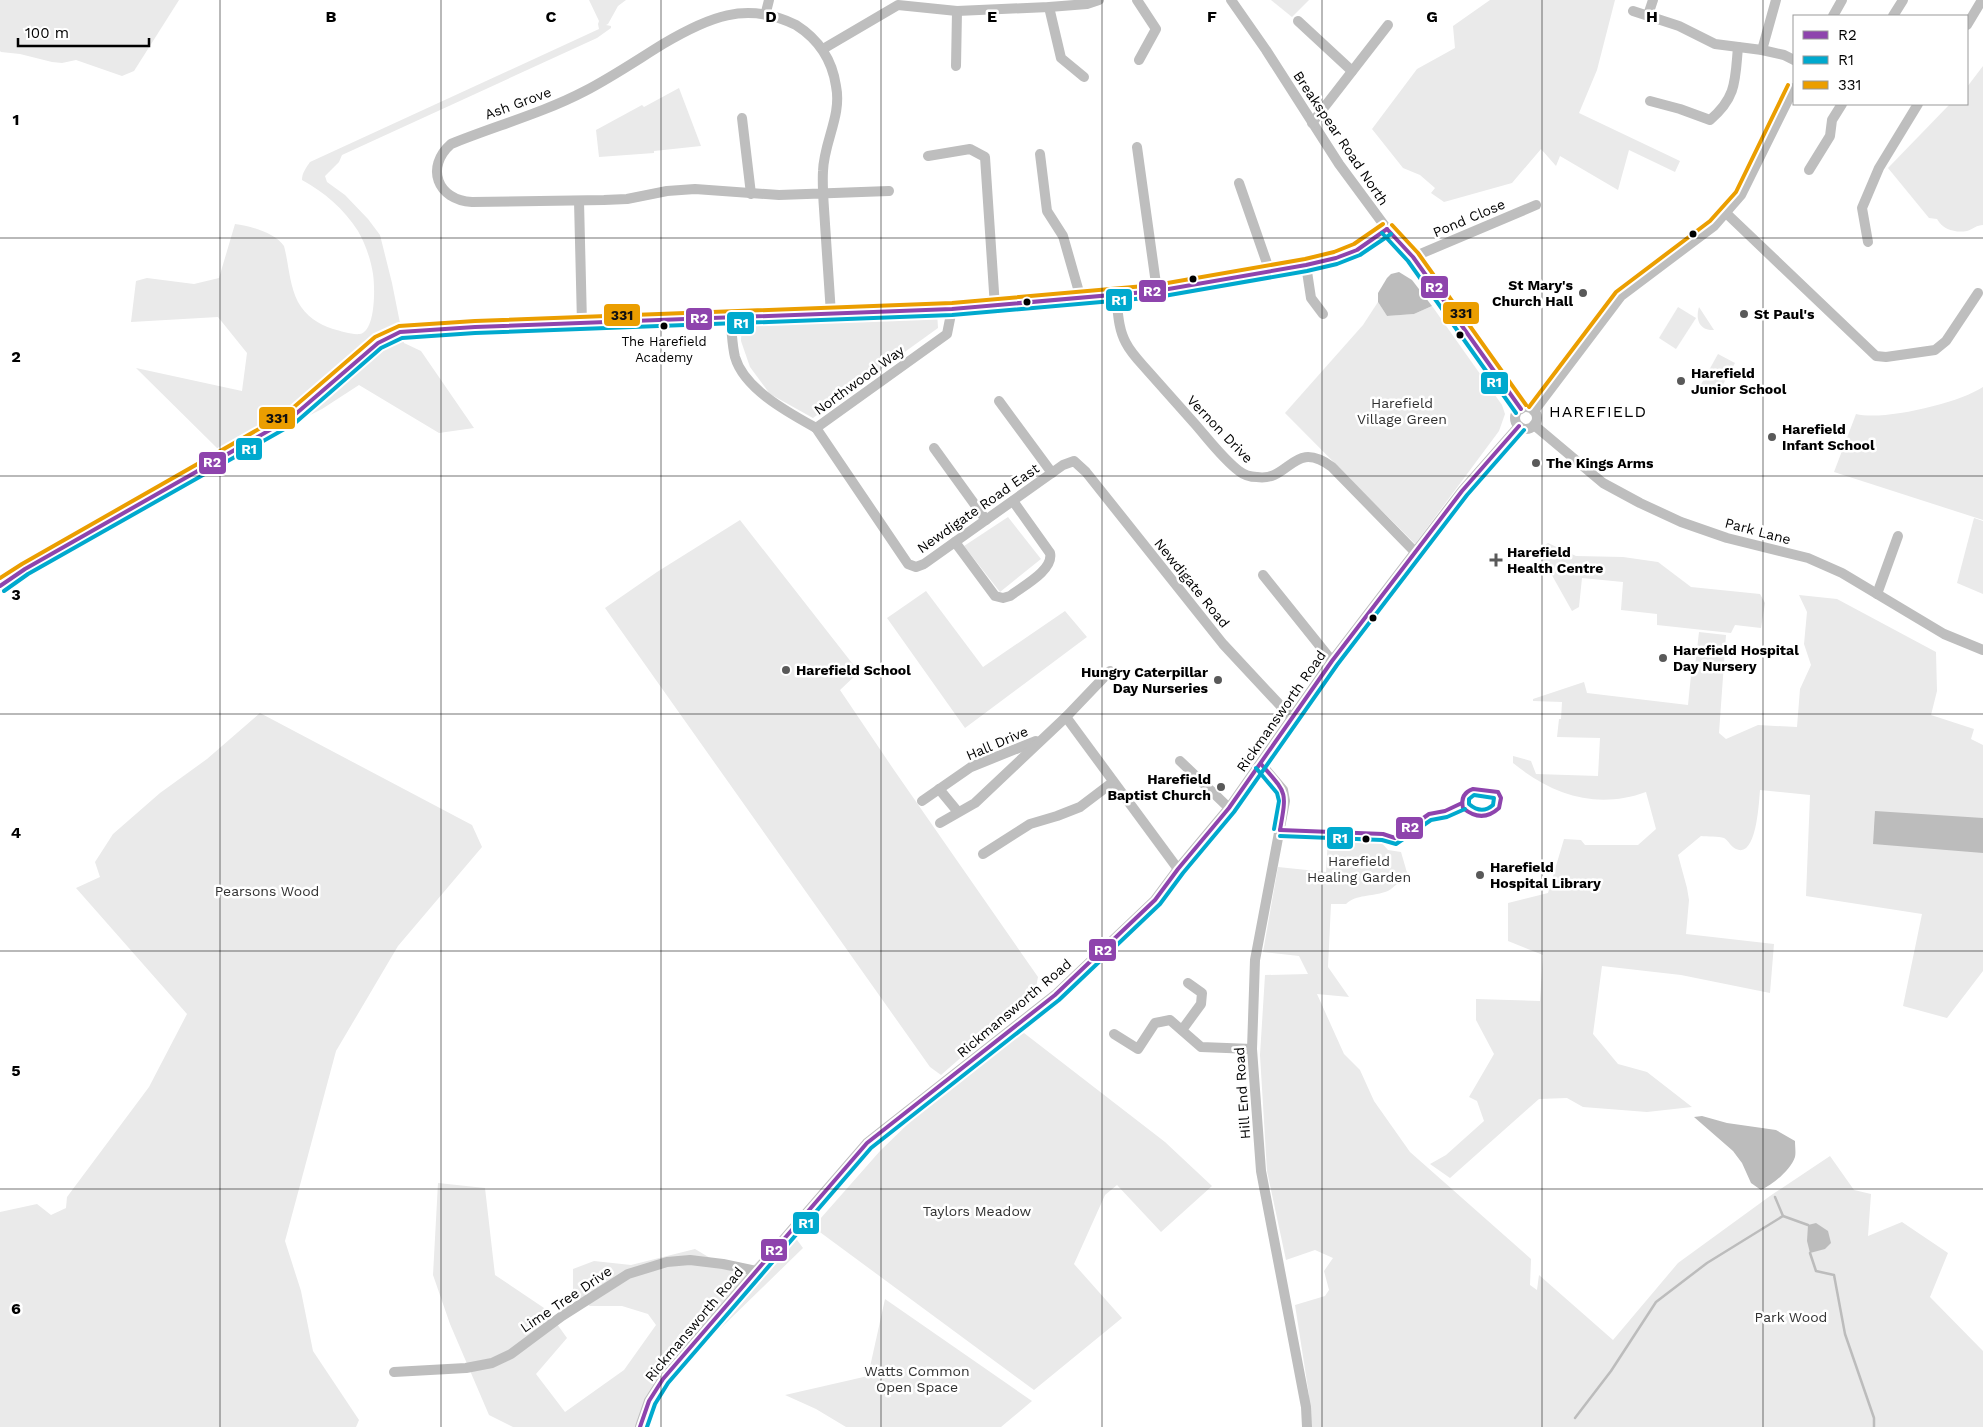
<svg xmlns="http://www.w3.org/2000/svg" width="1983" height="1427" font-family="'Work Sans',sans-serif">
  <rect width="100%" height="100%" fill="#fff"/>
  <g fill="#eaeaea">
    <path d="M0,0H179L134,71L122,76L76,60L62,63L52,62L20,54L1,52L0,51Z"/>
    <path d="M589,0H626L618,6L608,24L606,25L611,26V28L597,38L342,155L339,162L325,176L327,182L345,195L368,219L380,235L392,283L404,343L421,351L474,428L439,433L359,385L322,409L282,429L218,449L136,368L242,391L247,353L218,317L131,322L136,281L147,278L194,284L219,278L235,224C251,226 275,233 284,246C289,265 289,284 298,302C306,316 318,324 333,329C341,331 352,335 360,334C376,331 375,286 373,274C371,260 365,243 358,231C344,209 324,192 302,180C302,173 306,168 310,162L599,29L598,24L599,21Z"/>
    <path d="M1271,0H1309L1292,17Z"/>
    <path d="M1490,0H1615L1597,70L1579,113L1680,161L1675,172L1629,150L1618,190L1560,156L1556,166L1541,149L1512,183L1444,202L1431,193L1435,188L1420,175L1403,168L1372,129L1417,69L1455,48L1453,26Z"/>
    <path d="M1983,66V225C1977,225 1973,229 1967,231C1956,233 1943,230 1937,219L1929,218L1888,168L1950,104H1967V87Z"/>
    <path d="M679,88L701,146L654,151V153L599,157L596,130L642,105L644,107Z"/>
    <path d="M1378,302L1387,316L1414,314L1432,306L1502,405L1505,414L1499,431L1415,544L1285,413L1363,325Z"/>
    <path d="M1678,307L1696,318L1676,349L1659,338Z"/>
    <path d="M1699,307L1714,330C1700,331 1695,320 1699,307Z"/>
    <path d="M937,312L938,328L813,418L770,394L750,367L741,341L742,319Z"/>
    <path d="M1718,354L1735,363L1716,397L1699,388Z"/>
    <path d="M1983,387V520L1834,472L1856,414C1884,421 1959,403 1983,387Z"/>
    <path d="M1008,517L1041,559L1000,592L964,546Z"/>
    <path d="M1974,518L1983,521V594L1957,583Z"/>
    <path d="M740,520L859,672L840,690L894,770L1038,977L1035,993L941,1075L930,1067L605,608L657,572Z"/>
    <path d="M1548,543L1576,556L1623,557L1658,562L1691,587L1760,594L1765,603L1761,628L1735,625L1731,633L1657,625V614L1621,610L1623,582L1582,578L1579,607L1572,611L1549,570L1537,552Z"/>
    <path d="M926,591L983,667L1065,611L1087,637L965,728L887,618Z"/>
    <path d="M1799,595L1837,599L1936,652L1937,691L1931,715L1974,729L1971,739L1983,745V971L1947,1018L1903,1006L1922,914L1806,896L1810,795L1760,790C1759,800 1757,859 1736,849C1731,847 1729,841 1724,838C1719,836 1707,837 1701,836L1678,855L1687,888L1689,900L1686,934L1774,944L1770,993L1681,975L1602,966L1593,1034L1618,1064L1647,1072L1692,1107L1647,1112L1583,1107L1567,1098L1539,1099L1450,1178L1430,1164L1446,1155L1484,1121L1477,1101L1469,1097L1494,1054L1476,1020V999L1540,1001L1543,955L1508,941V903L1548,893L1564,839L1581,840L1585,845H1638L1656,829L1646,792C1597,810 1552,795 1513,763V756L1531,761L1536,774L1598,776L1600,738L1557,737L1559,719H1561L1562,702L1533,701V699L1584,682L1587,693L1688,705L1691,675H1694L1699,632L1726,635L1719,733L1726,739L1758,725L1797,727L1800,689L1811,665L1804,644L1807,612Z"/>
    <path d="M260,713L472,825L482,847L398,946L336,1051L285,1241L301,1291L313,1351L359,1420L356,1427H0V1212L37,1204L51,1215L66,1208L67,1197L149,1087L187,1014L76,888L100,877L95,862L113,834L160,793L207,759Z"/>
    <path d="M1328,838L1356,839L1359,842L1380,841L1388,850L1401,852L1408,876C1399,880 1393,890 1385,892C1371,897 1357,894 1346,904H1331L1328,967L1349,997L1317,994L1344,1054L1360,1070L1374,1101L1410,1152L1531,1259L1530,1285L1537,1290L1539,1275L1613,1340L1678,1263L1770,1196L1830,1156L1854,1190L1871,1194L1868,1236L1902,1222L1948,1253L1930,1297L1983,1351V1427H1303L1302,1419L1309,1395L1295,1305L1325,1296L1329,1290L1324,1271L1333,1258L1315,1250L1286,1260L1267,1171L1260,1055L1265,975L1308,974L1299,956L1263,952L1278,867L1326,872Z"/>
    <path d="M1024,1033L1165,1142L1212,1186L1161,1232L1117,1185L1105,1195L1074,1264L1122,1318L1034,1390L813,1227L880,1151L914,1118L1005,1042Z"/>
    <path d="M438,1183L485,1188L495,1275L547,1310L567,1338L536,1374L565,1412L624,1370L656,1325L648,1314L622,1306H590L573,1296V1269L594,1261L631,1265L695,1249L742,1277L789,1229L803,1248L647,1400L637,1427H513L489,1415L450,1324L433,1275Z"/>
    <path d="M885,1299L1032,1401L1001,1427H846L816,1409L785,1395L868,1376Z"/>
  </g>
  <g fill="#bcbcbc">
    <path d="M1399,272L1412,280L1432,306L1414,314L1387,316L1378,302V293L1387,278L1391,274Z"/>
    <path d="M1875,811L1983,818V853L1873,844Z"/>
    <path d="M1702,1116L1727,1123L1776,1130L1795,1141C1795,1146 1796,1153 1795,1157C1790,1171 1773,1184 1761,1190L1751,1183L1742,1163L1733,1151L1694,1117Z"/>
    <path d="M1816,1223L1828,1231L1831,1243L1825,1249L1810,1253L1807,1241L1808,1225Z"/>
  </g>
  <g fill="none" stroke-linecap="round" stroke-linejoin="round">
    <g stroke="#bcbcbc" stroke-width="2.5">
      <path d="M1775,1197L1783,1216L1808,1225"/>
      <path d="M1810,1253L1816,1271L1834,1275L1845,1334L1874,1418V1427"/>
      <path d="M1575,1418L1611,1371L1656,1302L1707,1263L1783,1216"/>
    </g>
    <g stroke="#bebebe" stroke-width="10">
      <path d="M1137,0L1156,29L1139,60"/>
      <path d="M1231,0L1266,50L1339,164L1387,229L1412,255L1521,409"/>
      <path d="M1049,7L1061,58L1084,77"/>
      <path d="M1633,11L1679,26L1715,44L1762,50L1784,55L1794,60"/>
      <path d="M766,12L769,0"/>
      <path d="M1648,15L1653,0"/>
      <path d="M1833,16L1842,0"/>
      <path d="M1893,16L1903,0"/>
      <path d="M1298,21L1352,71"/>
      <path d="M1967,25L1982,0"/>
      <path d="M823,49L898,5L957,11L1049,7L1087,4L1099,0"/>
      <path d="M1762,50L1776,0"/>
      <path d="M956,66L957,11"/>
      <path d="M1650,101L1680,109L1710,120C1737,97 1735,80 1738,47"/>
      <path d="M742,118L751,194"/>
      <path d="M1312,123L1388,25"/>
      <path d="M1137,147L1157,291"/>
      <path d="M1040,154L1047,211L1063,236L1081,299"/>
      <path d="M928,156L970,149L985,157L995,307"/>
      <path d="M1809,170L1830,136L1832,120L1842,104"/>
      <path d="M1239,183L1270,272"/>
      <path d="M579,201L582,323"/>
      <path d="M1726,213L1876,356L1886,357L1935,350L1946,341L1978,293"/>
      <path d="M1868,242L1862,208L1879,168L1918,104"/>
      <path d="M1413,257L1536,205"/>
      <path d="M1306,265L1311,298L1323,314"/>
      <path d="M1116,295C1118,311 1118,329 1126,343C1131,353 1140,362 1147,370C1163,388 1179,406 1195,424C1209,440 1223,459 1239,471C1244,475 1251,477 1257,477C1290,482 1293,438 1332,467L1416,553"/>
      <path d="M831,314C829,284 827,254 825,224C824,206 822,188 823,171C824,141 842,116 836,86C832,59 818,39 796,25C746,0 707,18 663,44C637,60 612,77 585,91C543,113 495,126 451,144C425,167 437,200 472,202L604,200L627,199L667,191L695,189L779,195L889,191"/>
      <path d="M730,318C732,331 732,345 735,357C744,389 789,413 816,428L947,334L952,309"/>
      <path d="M999,401L1052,473"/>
      <circle cx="1526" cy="418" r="11"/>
      <path d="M1534,411L1621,296L1714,226L1741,195L1794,88"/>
      <path d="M1534,425L1603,483L1640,503L1681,522L1727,538L1808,558L1842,573L1944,634L1983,650"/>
      <path d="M816,428L908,564L916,567L924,564L1063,465L1074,461L1086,472L1223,644L1292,718"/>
      <path d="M934,448L986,520"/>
      <path d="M955,542L995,596L1003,598L1010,596C1023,586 1054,570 1050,553L1013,501"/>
      <path d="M1263,575L1332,661"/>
      <path d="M0,586L25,569L291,418L378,343L400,332L475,327L952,309L1081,299L1157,291L1306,265L1336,258L1357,250L1387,229"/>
      <path d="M1877,594L1898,536"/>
      <path d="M1066,717L1178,869"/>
      <path d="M1180,761L1229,808"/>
      <path d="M1261,764L1283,790L1285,801L1255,960L1252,1049L1261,1171L1306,1407L1307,1427"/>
      <path d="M939,789L958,812"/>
      <path d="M922,801L971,767L1036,741"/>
      <path d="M940,823L975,803L1066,717L1110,671"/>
      <path d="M983,854L1030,824L1057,816L1080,807L1113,782"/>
      <path d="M1182,1030L1201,1004L1202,993L1188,983"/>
      <path d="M1114,1034L1138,1049L1155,1023L1170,1020L1201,1047L1252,1049"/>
      <path d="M394,1372L466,1368L492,1363L511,1354L562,1316L628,1274L667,1262L690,1260L723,1264L756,1271"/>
      <path d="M640,1427L649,1401L663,1379L867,1143L1055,995L1155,900L1178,869L1229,808L1332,661L1462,491L1519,426"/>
    </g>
    <defs>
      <g id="bus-1">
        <path d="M1387,229L1413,257L1521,409"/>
        <path d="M0,586L25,569L291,418L378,343L400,332L475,327L952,309L1157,291L1306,265L1336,258L1357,250L1387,229"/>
        <path d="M1261,764C1287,794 1287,790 1280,830"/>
        <path d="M1473,789L1498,792L1501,798L1499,808C1487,819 1475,818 1463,808C1461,799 1464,792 1473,789Z"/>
        <path d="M1280,830L1383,834L1395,838L1429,814L1445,811L1462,803"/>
        <path d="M640,1427L649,1401L663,1379L867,1143L1055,995L1155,900L1178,869L1229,808L1332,661L1462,491L1519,426"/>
      </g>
      <g id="bus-2">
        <path d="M1382,233L1408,261L1516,413"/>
        <path d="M4,591L28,574L295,423L381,348L402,338L475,333L952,315L1158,297L1307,271L1337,264L1360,255L1391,234"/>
        <path d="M1256,768L1277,793L1279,801L1274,829"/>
        <path d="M1474,795L1494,798L1493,805C1485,812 1477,811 1469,804V799Z"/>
        <path d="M1280,836L1382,840L1396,844L1431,820L1447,817L1465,809"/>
        <path d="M647,1427L655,1404L668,1383L871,1148L1059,1000L1160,904L1183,873L1234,812L1337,665L1467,495L1524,430"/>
      </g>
      <g id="bus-3">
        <path d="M1392,225L1418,253L1526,405"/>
        <path d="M1529,407L1616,292L1710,221L1736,192L1788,85"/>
        <path d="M0,578L22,564L287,413L375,337L399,326L475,321L952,303L1156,285L1305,259L1334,252L1354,244L1383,224"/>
      </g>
    </defs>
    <use href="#bus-1" stroke="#fff" stroke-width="8"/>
    <use href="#bus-2" stroke="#fff" stroke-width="8"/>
    <use href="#bus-3" stroke="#fff" stroke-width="8"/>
    <use href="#bus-1" stroke="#8e44ad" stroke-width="4"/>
    <use href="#bus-2" stroke="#00a9ce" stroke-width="4"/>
    <use href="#bus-3" stroke="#eb9e00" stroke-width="4"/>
  </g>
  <path fill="none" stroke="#000" stroke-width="1" stroke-opacity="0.55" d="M220,0V1427M441,0V1427M661,0V1427M881,0V1427M1102,0V1427M1322,0V1427M1542,0V1427M1763,0V1427M0,238H1983M0,476H1983M0,714H1983M0,951H1983M0,1189H1983"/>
  <g fill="#000" stroke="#fff" stroke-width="2">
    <circle cx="1693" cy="234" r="4.5"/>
    <circle cx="1193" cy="279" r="4.5"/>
    <circle cx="1027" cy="302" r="4.5"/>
    <circle cx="664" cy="326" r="4.5"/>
    <circle cx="1460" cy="335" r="4.5"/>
    <circle cx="1373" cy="618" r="4.5"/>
    <circle cx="1366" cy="839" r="4.5"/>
  </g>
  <g fill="#595959" stroke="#fff" stroke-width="2">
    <circle cx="1583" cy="293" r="5"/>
    <circle cx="1744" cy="314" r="5"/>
    <circle cx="1681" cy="381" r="5"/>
    <circle cx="1772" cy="437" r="5"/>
    <circle cx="1536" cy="463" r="5"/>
    <path d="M1493.5 552.5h5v5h5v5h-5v5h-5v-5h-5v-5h5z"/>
    <circle cx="1663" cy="658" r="5"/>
    <circle cx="786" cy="670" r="5"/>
    <circle cx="1218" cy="680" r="5"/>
    <circle cx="1221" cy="787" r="5"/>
    <circle cx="1480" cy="875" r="5"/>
  </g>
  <g text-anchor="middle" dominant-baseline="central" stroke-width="5" stroke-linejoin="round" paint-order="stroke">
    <g font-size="13" fill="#000" stroke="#fff">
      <text x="664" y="341">The Harefield<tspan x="664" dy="16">Academy</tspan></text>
    </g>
    <g font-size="14" fill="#000" stroke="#fff">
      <text transform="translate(518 103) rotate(-20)">Ash Grove</text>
      <text transform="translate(1341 138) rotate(56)">Breakspear Road North</text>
      <text transform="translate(1469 218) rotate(-23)">Pond Close</text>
      <text transform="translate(859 380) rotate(-36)">Northwood Way</text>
      <text transform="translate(1220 429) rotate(46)">Vernon Drive</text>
      <text transform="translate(978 508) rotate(-35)">Newdigate Road East</text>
      <text transform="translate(1758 531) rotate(15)">Park Lane</text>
      <text transform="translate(1192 583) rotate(51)">Newdigate Road</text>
      <text transform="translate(1281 711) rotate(-55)">Rickmansworth Road</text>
      <text transform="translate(997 743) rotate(-23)">Hall Drive</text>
      <text transform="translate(1014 1008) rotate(-40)">Rickmansworth Road</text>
      <text transform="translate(1242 1093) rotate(-94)">Hill End Road</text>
      <text transform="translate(566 1299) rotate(-34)">Lime Tree Drive</text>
      <text transform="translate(694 1324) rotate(-50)">Rickmansworth Road</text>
    </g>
    <g font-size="14" font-weight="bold" fill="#000" stroke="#fff" text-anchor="start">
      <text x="1573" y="285" text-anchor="end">St Mary's<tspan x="1573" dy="16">Church Hall</tspan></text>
      <text x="1754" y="314">St Paul's</text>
      <text x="1691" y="373">Harefield<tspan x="1691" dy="16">Junior School</tspan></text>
      <text x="1782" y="429">Harefield<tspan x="1782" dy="16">Infant School</tspan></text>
      <text x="1546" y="463">The Kings Arms</text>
      <text x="1507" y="552">Harefield<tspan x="1507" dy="16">Health Centre</tspan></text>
      <text x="1673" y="650">Harefield Hospital<tspan x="1673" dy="16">Day Nursery</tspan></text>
      <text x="796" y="670">Harefield School</text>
      <text x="1208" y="672" text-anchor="end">Hungry Caterpillar<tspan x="1208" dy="16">Day Nurseries</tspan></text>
      <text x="1211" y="779" text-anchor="end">Harefield<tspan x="1211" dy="16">Baptist Church</tspan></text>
      <text x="1490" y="867">Harefield<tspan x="1490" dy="16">Hospital Library</tspan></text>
    </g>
    <g font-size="14" fill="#303030" stroke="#fff">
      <text x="1402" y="403">Harefield<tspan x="1402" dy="16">Village Green</tspan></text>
      <text x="1359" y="861">Harefield<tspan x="1359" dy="16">Healing Garden</tspan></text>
      <text x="267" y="891">Pearsons Wood</text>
      <text x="977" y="1211">Taylors Meadow</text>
      <text x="1791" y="1317">Park Wood</text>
      <text x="917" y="1371">Watts Common<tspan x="917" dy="16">Open Space</tspan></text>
    </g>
    <g font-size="16" letter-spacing="1" fill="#000" stroke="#fff">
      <text x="1598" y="411">HAREFIELD</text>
    </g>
  </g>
  <g font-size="16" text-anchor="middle" font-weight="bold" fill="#000" stroke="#fff" stroke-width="5" stroke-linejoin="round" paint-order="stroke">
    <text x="331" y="22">B</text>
    <text x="551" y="22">C</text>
    <text x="771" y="22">D</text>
    <text x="992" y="22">E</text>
    <text x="1212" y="22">F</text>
    <text x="1432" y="22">G</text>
    <text x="1652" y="22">H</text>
    <text x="16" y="125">1</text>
    <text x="16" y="362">2</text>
    <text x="16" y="600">3</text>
    <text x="16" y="838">4</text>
    <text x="16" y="1076">5</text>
    <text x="16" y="1314">6</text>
  </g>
  <g stroke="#fff" stroke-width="2">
    <rect x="1420" y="275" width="29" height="24" rx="5" fill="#8e44ad"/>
    <rect x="1138" y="279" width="29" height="24" rx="5" fill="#8e44ad"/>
    <rect x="1105" y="288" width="28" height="24" rx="5" fill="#00a9ce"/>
    <rect x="1442" y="301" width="38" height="24" rx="5" fill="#eb9e00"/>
    <rect x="603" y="303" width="38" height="24" rx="5" fill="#eb9e00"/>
    <rect x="685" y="307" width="28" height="24" rx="5" fill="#8e44ad"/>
    <rect x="726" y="311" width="29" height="24" rx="5" fill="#00a9ce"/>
    <rect x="1480" y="371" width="29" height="24" rx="5" fill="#00a9ce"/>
    <rect x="258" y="406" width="38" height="24" rx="5" fill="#eb9e00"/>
    <rect x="235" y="437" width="28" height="24" rx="5" fill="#00a9ce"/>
    <rect x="198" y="451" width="29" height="24" rx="5" fill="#8e44ad"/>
    <rect x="1395" y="816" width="29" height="24" rx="5" fill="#8e44ad"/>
    <rect x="1326" y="826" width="28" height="24" rx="5" fill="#00a9ce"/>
    <rect x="1088" y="938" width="29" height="24" rx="5" fill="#8e44ad"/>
    <rect x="792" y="1211" width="28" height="24" rx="5" fill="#00a9ce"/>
    <rect x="760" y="1238" width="28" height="24" rx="5" fill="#8e44ad"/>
  </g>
  <g font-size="14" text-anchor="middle" font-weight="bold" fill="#fff">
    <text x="1434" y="292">R2</text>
    <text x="1152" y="296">R2</text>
    <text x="1119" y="305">R1</text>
    <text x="699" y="323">R2</text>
    <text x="741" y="328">R1</text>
    <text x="1494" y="387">R1</text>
    <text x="249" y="454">R1</text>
    <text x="212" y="467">R2</text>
    <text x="1410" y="832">R2</text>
    <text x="1340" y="843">R1</text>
    <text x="1103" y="955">R2</text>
    <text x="806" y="1228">R1</text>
    <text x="774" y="1255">R2</text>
  </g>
  <g font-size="14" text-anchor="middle" font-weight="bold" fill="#111">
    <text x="1461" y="318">331</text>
    <text x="622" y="320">331</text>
    <text x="277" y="423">331</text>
  </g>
  <rect x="1793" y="15" width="175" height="90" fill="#ffffff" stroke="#999999"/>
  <rect x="1803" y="31" width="25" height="8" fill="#8e44ad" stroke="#999999"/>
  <text x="1838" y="40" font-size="15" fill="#000000">R2</text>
  <rect x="1803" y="56" width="25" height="8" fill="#00a9ce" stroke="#999999"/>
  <text x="1838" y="65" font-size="15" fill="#000000">R1</text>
  <rect x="1803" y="81" width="25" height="8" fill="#eb9e00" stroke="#999999"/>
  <text x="1838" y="90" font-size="15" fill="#000000">331</text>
  <path d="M18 38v8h131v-8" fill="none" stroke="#000000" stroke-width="2.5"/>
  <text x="25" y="38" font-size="15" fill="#000000" stroke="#ffffff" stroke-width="4" paint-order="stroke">100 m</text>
</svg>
